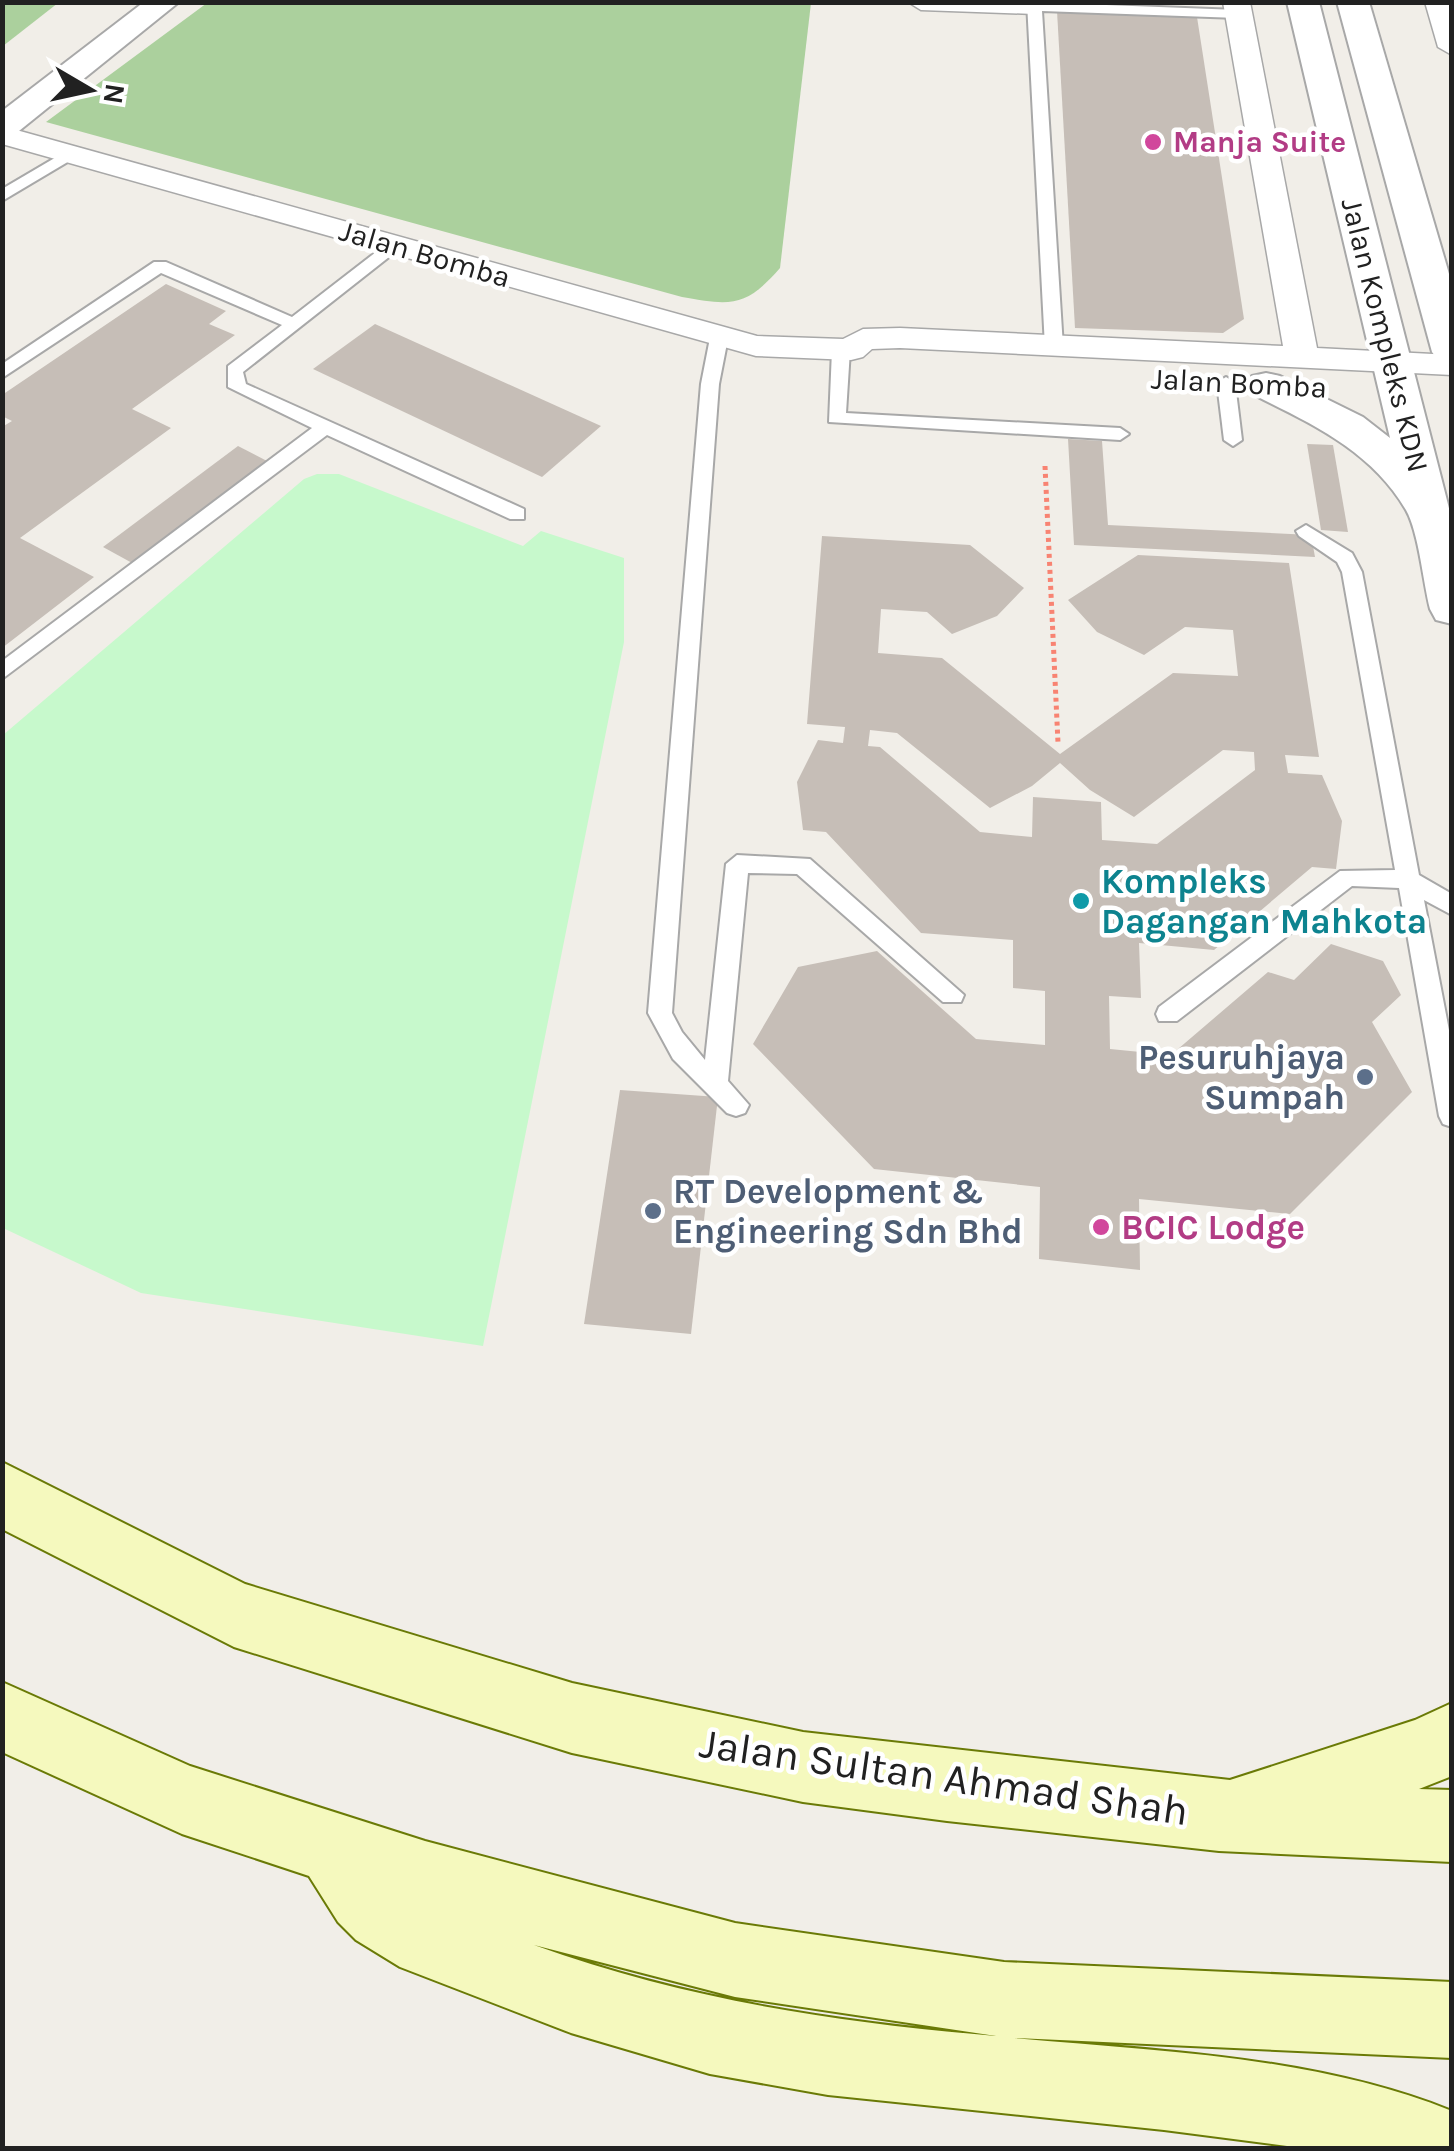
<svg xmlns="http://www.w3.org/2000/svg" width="1454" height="2151" font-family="Karla,sans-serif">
  <rect width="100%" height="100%" fill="#f1eee8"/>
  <g fill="#abd09d">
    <path d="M3,2H58V3L3,46Z"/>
    <path d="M207,3H811L780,268C746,307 732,306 682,297L46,122Z"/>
  </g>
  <path fill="#c7f9cc" d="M317,474H339L523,546L541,531L624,558V642L483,1346L141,1293L3,1228V735L304,479Z"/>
  <g fill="#c6beb7" fill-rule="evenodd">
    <path d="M1057,11L1197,17L1244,319L1223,333L1075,328Z"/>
    <path d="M166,284L226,311L209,324L235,335L132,409L171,428L20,538L94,577L2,648V427L12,421L2,416V395Z"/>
    <path d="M375,324L601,426L542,477L313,369Z"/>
    <path d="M1068,439L1102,441L1108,525L1311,535L1315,557L1074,545Z"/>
    <path d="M1307,444L1333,445L1348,532L1321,530Z"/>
    <path d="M238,446L267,461L134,564L103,547Z"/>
    <path d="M822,536L970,545L1024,588L997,616L952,634L927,612L881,609L878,653L942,658L1060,754L1173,673L1238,676L1233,630L1185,627L1144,655L1097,632L1068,600L1138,555L1289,563L1319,757L1285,755L1288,773L1322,775L1342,821L1336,869L1312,867L1214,950L1139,943L1141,998L1109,996L1110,1049L1171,1055L1268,972L1294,980L1331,944L1383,961L1401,995L1372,1022L1412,1092L1290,1214L1139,1199L1140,1270L1039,1259L1040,1187L874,1169L753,1044L798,967L877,951L976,1039L1045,1045V991L1013,988V940L921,933L826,832L803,830L797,782L818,740L843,743L845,727L807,724ZM870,730L897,733L990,808L1032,786L1060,763L1090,790L1134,817L1223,750L1254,752L1255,770L1157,844L1102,840L1101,802L1033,797L1032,837L980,832L880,747L868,746Z"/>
    <path d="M620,1090L718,1097L691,1334L584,1324Z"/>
  </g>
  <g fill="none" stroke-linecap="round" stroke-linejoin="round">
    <defs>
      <g id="service">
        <path d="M1027,2L1238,10L1245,14L1238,18L1042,11L1063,347L1054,352L1045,347Z"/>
        <path d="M70,149L78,154L76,157L2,201V189Z"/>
        <path d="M389,242L403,246L243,372L246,384L524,509V519H510L327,435L2,679V661L312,428L228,387V366L282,325L161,273L2,378V364L154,262H166L292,317Z"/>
        <path d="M719,333L728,338L719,384L672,1013L682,1032L705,1060L726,864L737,855L810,859L964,995L961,1002H943L797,874L748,873L728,1081L749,1105L745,1113L736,1116L727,1113L673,1059L648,1013L701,384L710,338Z"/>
        <path d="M841,345L850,350L846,413L1120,428L1129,434L1120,440L829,422L832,350Z"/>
        <path d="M1226,377L1235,383L1242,440L1233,446L1224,440L1217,383Z"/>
        <path d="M1306,525L1352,553L1362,572L1419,875L1452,894V915L1424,900L1452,1046V1127L1443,1124L1439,1116L1399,888L1352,886L1177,1021H1159L1156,1014L1159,1007L1340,871L1395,870L1342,572L1337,562L1299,536L1296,531Z"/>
      </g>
      <g id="minor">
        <path d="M908,2H1045L1048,6L1034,14L921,10Z"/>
        <path d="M1223,2H1250L1317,348L1452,355V375L900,348L872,349L863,357L851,360L756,356L2,144V126L757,336L843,339L863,329L900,328L1283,346Z"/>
        <path d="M1425,2H1452V55L1438,47Z"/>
      </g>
      <g id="tertiary">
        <path d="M144,2H179L14,135L2,138V111Z"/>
        <path d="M1287,2H1319L1452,520V624L1436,620L1430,609C1423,582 1419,533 1406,510C1371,450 1310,423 1252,394L1246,385L1252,376L1266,373L1280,376L1363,417L1390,438Z"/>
        <path d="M1337,2H1369L1452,284V364L1438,360L1432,352Z"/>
      </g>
      <g id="secondary">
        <path d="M2,1462L245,1584L572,1683L803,1732L1230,1780L1415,1720L1452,1703V1776L1419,1789L1452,1790V1862L1219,1851L947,1821L803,1802L572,1753L234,1647L2,1529Z"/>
        <path d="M2,1682L190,1766L425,1841L735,1923L1004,1962L1452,1982V2058L1014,2038C1159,2051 1315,2056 1452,2111V2148H1302L1164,2130L828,2095L710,2074L571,2033L400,1967L356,1940L338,1922L309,1876L182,1834L2,1752ZM534,1945L735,1997L996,2036C835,2022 687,2000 534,1945Z"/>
      </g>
    </defs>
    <use href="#service" stroke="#a8a8a8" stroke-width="4"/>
    <use href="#minor" stroke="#a8a8a8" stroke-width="3"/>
    <use href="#tertiary" stroke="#a8a8a8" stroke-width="4"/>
    <use href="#secondary" stroke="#6a7a06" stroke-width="4"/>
    <path stroke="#f88372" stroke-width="5" stroke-dasharray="4 4" stroke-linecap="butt" d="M1045,466L1058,743"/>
    <use href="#service" fill="#fff" fill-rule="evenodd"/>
    <use href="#minor" fill="#fff" fill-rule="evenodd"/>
    <use href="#tertiary" fill="#fff" fill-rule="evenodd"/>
    <use href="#secondary" fill="#f5f9be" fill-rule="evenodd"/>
  </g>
  <g fill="#d1479c" stroke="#fff" stroke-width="4">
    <circle cx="1153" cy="142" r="10"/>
    <circle cx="1101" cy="1227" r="10"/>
  </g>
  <circle fill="#0f9aa8" stroke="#fff" stroke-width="4" cx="1081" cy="901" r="10"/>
  <g fill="#5c6f8a" stroke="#fff" stroke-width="4">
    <circle cx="1365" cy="1077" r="10"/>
    <circle cx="653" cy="1211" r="10"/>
  </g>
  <g text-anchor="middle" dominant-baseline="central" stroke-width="9" stroke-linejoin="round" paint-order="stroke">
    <g font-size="30" font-weight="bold" fill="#b23c85" stroke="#fff" text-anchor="start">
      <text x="1173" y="142">Manja Suite</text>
    </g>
    <g font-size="30" fill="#212121" stroke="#fff">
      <text transform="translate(425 254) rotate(16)">Jalan Bomba</text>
      <text transform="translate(1385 335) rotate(76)">Jalan Kompleks KDN</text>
      <text transform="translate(1239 383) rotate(3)">Jalan Bomba</text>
    </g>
    <g font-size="35" font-weight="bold" fill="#0d838f" stroke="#fff" text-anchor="start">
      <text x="1101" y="881">Kompleks<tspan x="1101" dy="40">Dagangan Mahkota</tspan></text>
    </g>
    <g font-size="35" font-weight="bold" fill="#4e5e75" stroke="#fff" text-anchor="end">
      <text x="1345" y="1057">Pesuruhjaya<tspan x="1345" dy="40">Sumpah</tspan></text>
      <text x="673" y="1191" text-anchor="start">RT Development &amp;<tspan x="673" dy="40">Engineering Sdn Bhd</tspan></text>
    </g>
    <g font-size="35" font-weight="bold" fill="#b23c85" stroke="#fff" text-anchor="start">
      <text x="1121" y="1227">BCIC Lodge</text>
    </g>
    <g font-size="42" fill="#212121" stroke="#fff">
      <text transform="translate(944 1777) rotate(8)">Jalan Sultan Ahmad Shah</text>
    </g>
  </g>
  <rect width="1454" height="2151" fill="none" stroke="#212121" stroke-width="10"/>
  <g transform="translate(90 90) rotate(99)" stroke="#ffffff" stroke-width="8" paint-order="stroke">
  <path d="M0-8L18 38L0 25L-18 38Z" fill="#212121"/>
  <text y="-15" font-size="28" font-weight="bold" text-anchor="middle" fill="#212121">N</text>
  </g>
</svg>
